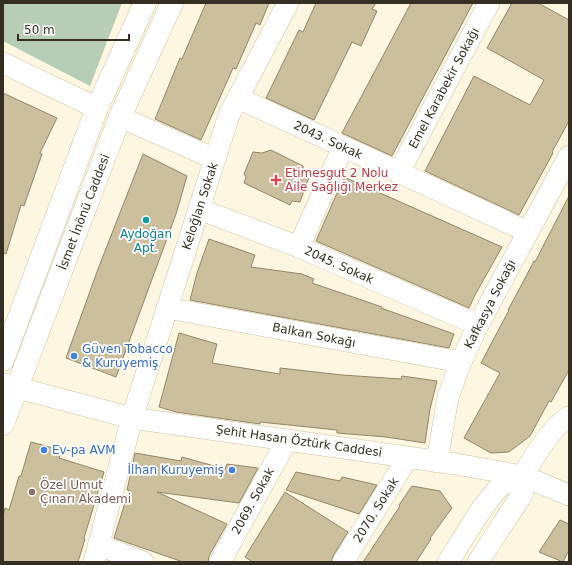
<svg xmlns="http://www.w3.org/2000/svg" width="572" height="565" font-family="'DejaVu Sans',sans-serif">
  <rect width="100%" height="100%" fill="#fdf6e1"/>
  <path fill="#b7cdb6" d="M3,3H122L90,86L3,41Z"/>
  <g fill="#cbbf9d" stroke="#928667">
    <path d="M206,3H269L260,25L256,23L236,69L233,68L201,140L155,119L180,58L182,59Z"/>
    <path d="M316,3H376L372,9L377,11L361,46L352,42L314,120L266,98L299,30L303,32Z"/>
    <path d="M411,3H473L392,156L342,133Z"/>
    <path d="M512,3H538L569,20V121L552,152L553,153L519,215L425,171L474,76L530,105L544,80L487,48Z"/>
    <path d="M3,93L57,118L40,153L42,154L24,206L21,205L6,254L3,253Z"/>
    <path d="M271,150L303,166L304,174L309,177L300,202L292,201L290,205L244,183L246,177L244,174L253,152L262,153Z"/>
    <path d="M143,154L187,176L176,214L116,377L66,358L98,269Z"/>
    <path d="M344,177L502,247L475,295L469,308L316,241Z"/>
    <path d="M569,196V370L551,402L549,401L530,436L509,452L491,453L464,438L500,373L481,363L509,310H508L523,282L534,261L535,262Z"/>
    <path d="M209,239L255,255L251,267L302,274L314,279L312,283L382,307L381,308L454,334L449,348L190,300L197,273Z"/>
    <path d="M179,333L217,344L212,363L280,374V368L342,375L401,379L402,376L437,381L430,409L425,443L386,437L337,433V430L260,422V424L176,412L159,407Z"/>
    <path d="M31,442L61,450L59,458L104,472L84,538L85,539L78,562H3V516L5,508L9,510L19,476H21Z"/>
    <path d="M135,453L181,461L182,457L225,469L227,464L258,468L239,503L157,492L227,524L209,556L208,562H183L114,538L129,490H127Z"/>
    <path d="M296,472L340,481L342,477L377,485L359,514L286,490Z"/>
    <path d="M412,486L440,491L452,508L430,538L431,539L416,562H363L400,506L399,505Z"/>
    <path d="M285,492L348,532L333,556L331,562H253L245,557Z"/>
    <path d="M560,520L569,524V550L563,562L539,552Z"/>
  </g>
  <g fill="none" stroke-linecap="round" stroke-linejoin="round">
    <defs>
      <g id="minor">
        <path d="M3,63L97,108"/>
        <path d="M238,98L528,232"/>
        <path d="M120,117L215,159"/>
        <path d="M399,172L489,3"/>
        <path d="M199,209L299,247L478,325"/>
        <path d="M299,247L343,147"/>
        <path d="M167,308L461,362"/>
        <path d="M3,384L132,418L456,464L523,476L569,495"/>
        <path d="M437,462L448,397L461,362L478,325L569,156"/>
        <path d="M523,476C533,458 551,427 569,417"/>
        <path d="M99,545L143,562"/>
        <path d="M94,562L132,418L229,115L288,3"/>
        <path d="M220,562L287,440"/>
        <path d="M343,562L408,457"/>
        <path d="M448,562L483,507L500,486L523,476"/>
        <path d="M478,562L523,493V476"/>
      </g>
      <g id="major">
        <path d="M3,360L97,108L145,3"/>
        <path d="M3,424L120,117L172,3"/>
      </g>
    </defs>
    <use href="#minor" stroke="#cec2a0" stroke-width="22"/>
    <use href="#major" stroke="#cec2a0" stroke-width="23"/>
    <use href="#minor" stroke="#fff" stroke-width="21"/>
    <use href="#major" stroke="#fff" stroke-width="22"/>
  </g>
  <path fill="#e0444e" stroke="#fff" stroke-width="1.5" d="M274 174h4v4h4v4h-4v4h-4v-4h-4v-4h4z"/>
  <circle fill="#0f9aa8" stroke="#fff" stroke-width="1.5" cx="146" cy="220" r="4"/>
  <g fill="#3f7fe0" stroke="#fff" stroke-width="1.5">
    <circle cx="74" cy="356" r="4"/>
    <circle cx="44" cy="450" r="4"/>
    <circle cx="232" cy="470" r="4"/>
  </g>
  <circle fill="#8d6e63" stroke="#fff" stroke-width="1.5" cx="32" cy="492" r="4"/>
  <g text-anchor="middle" dominant-baseline="central" stroke-width="3.5" stroke-linejoin="round" paint-order="stroke">
    <g font-size="12" fill="#342f22" stroke="#fff">
      <text transform="translate(444 88) rotate(-62)">Emel Karabekir Sokağı</text>
      <text transform="translate(328 140) rotate(25)">2043. Sokak</text>
      <text transform="translate(200 206) rotate(-72)">Keloğlan Sokak</text>
      <text transform="translate(84 212) rotate(-69)">İsmet İnönü Caddesi</text>
      <text transform="translate(339 265) rotate(24)">2045. Sokak</text>
      <text transform="translate(490 304) rotate(-63)">Kafkasya Sokağı</text>
      <text transform="translate(314 335) rotate(11)">Balkan Sokağı</text>
      <text transform="translate(299 441) rotate(8)">Şehit Hasan Öztürk Caddesi</text>
      <text transform="translate(253 501) rotate(-61)">2069. Sokak</text>
      <text transform="translate(376 510) rotate(-58)">2070. Sokak</text>
    </g>
    <g font-size="12" fill="#be3a42" stroke="#fff" text-anchor="start">
      <text x="285" y="173">Etimesgut 2 Nolu<tspan x="285" dy="14">Aile Sağlığı Merkez</tspan></text>
    </g>
    <g font-size="12" fill="#0d838f" stroke="#fff">
      <text x="146" y="234">Aydoğan<tspan x="146" dy="14">Apt.</tspan></text>
    </g>
    <g font-size="12" fill="#366cbe" stroke="#fff" text-anchor="start">
      <text x="82" y="349">Güven Tobacco<tspan x="82" dy="14">&amp; Kuruyemiş</tspan></text>
      <text x="52" y="450">Ev-pa AVM</text>
      <text x="224" y="470" text-anchor="end">İlhan Kuruyemiş</text>
    </g>
    <g font-size="12" fill="#785e54" stroke="#fff" text-anchor="start">
      <text x="40" y="485">Özel Umut<tspan x="40" dy="14">Çınarı Akademi</tspan></text>
    </g>
  </g>
  <rect width="572" height="565" fill="none" stroke="#342f22" stroke-width="8"/>
  <path d="M18 34v6h111v-6" fill="none" stroke="#342f22" stroke-width="2"/>
  <text x="24" y="34" font-size="12" fill="#342f22" stroke="#ffffff" stroke-width="3" paint-order="stroke">50 m</text>
</svg>
